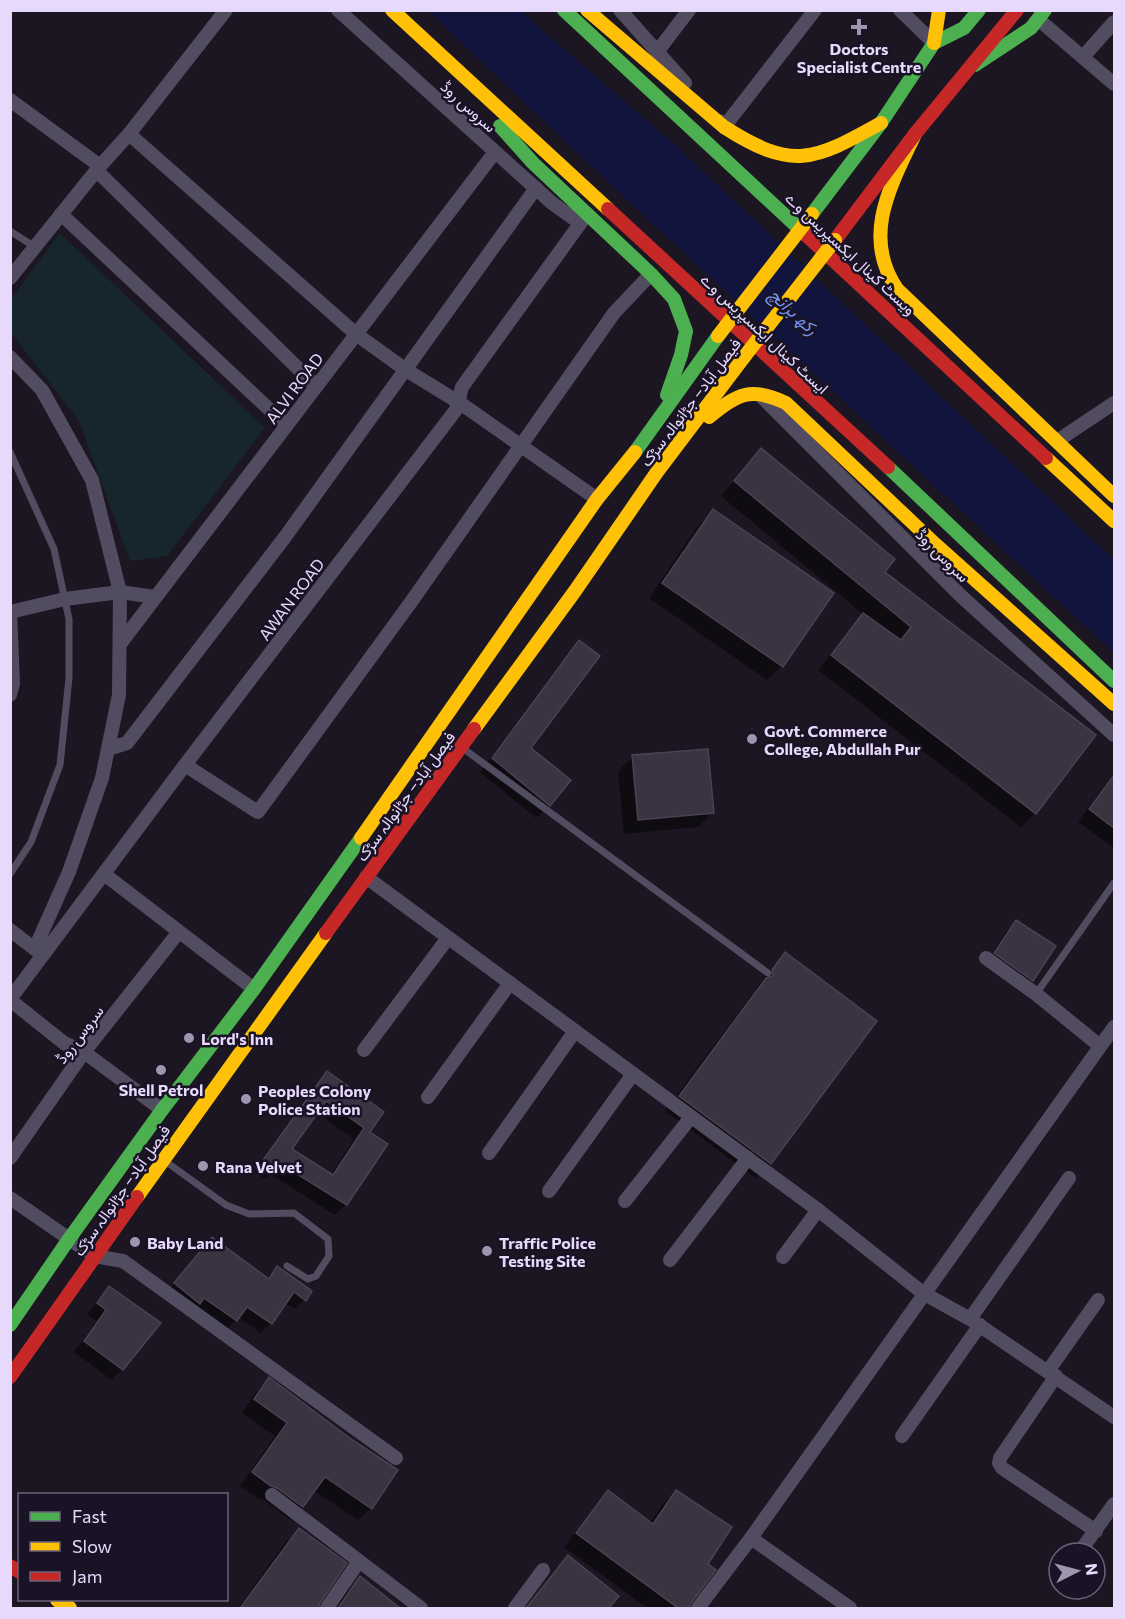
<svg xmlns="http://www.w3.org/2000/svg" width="1125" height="1619" font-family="Commissioner,Vazirmatn,sans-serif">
  <rect width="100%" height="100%" fill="#1b1621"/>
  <path fill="#16262c" d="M60,233L265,428L167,556L130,561L79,421L11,333V299Z"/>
  <path fill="#11153d" d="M428,11H520L674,144L1114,560V653L625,198Z"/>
  <g fill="#0007" fill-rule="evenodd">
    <path d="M761,450L883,572L1035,813L1021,827L818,670L849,630L864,615L721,496Z"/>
    <path d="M713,511L782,666L767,680L649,598L698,526Z"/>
    <path d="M579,642L529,748L549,805L536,818L480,772L566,656Z"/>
    <path d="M633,757L712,813L698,827L624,834L618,771Z"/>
    <path d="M1114,773V848L1078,822Z"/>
    <path d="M1017,921L1032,980L1021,991L985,964L1006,932Z"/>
    <path d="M785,954L875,1022L770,1163L756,1178L665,1111L771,969Z"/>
    <path d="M327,1073L368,1132L386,1144L346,1204L335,1215L270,1174L265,1179L254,1171L316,1084ZM316,1112L354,1139L331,1175L290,1149Z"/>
    <path d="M212,1239L267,1279L277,1268L304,1300L295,1309L285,1303L271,1323L261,1333L238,1317L226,1330L166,1294Z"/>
    <path d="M109,1288L122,1369L112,1380L74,1352L97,1321L87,1314Z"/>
    <path d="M269,1379L371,1508L358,1520L313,1490L302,1506L289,1519L264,1500L258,1499L240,1486L275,1436L242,1413L256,1392Z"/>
    <path d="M676,1491L706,1564L688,1608H647L564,1547L595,1506L608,1492L650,1523L662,1505Z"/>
    <path d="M299,1530L318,1603L317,1608H238L285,1543Z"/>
    <path d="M568,1557L617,1596L607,1608H525L554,1571Z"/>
    <path d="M360,1578L397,1608H335L347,1591Z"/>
  </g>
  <g fill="#3a3442" stroke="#494253" stroke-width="1.5" fill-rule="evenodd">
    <path d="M761,448L895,559L885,572L1096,735L1036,814L831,655L863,613L901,640L911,627L734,481Z"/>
    <path d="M713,509L834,593L783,667L662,583Z"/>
    <path d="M579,640L600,656L531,748L571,780L550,806L492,758Z"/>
    <path d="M708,749L714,813L638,820L632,755Z"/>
    <path d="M1114,775V828L1089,809Z"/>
    <path d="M1016,920L1056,946L1033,981L994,953Z"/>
    <path d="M785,952L877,1021L771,1164L679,1096L766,978L773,976L772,970Z"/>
    <path d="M327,1071L384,1112L370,1132L388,1144L347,1205L281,1164L277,1169L263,1160ZM326,1101L364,1128L333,1175L292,1149Z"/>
    <path d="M212,1237L269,1279L277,1266L312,1291L306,1301L294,1292L272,1324L247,1307L237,1321L204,1298L200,1304L174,1283Z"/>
    <path d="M109,1286L161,1323L123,1370L84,1341L106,1310L97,1303Z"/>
    <path d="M269,1377L351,1439L398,1470L372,1509L325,1477L303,1507L277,1488L271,1486L252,1472L287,1423L254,1399Z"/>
    <path d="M608,1490L653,1524L676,1490L732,1527L708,1564L716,1570L691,1603L689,1608H678L576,1533Z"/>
    <path d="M299,1528L347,1563L320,1603L318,1608H240Z"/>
    <path d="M568,1555L619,1596L609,1608H526Z"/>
    <path d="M360,1576L400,1608H338Z"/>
  </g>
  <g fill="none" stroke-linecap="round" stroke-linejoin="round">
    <g stroke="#524c60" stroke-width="7">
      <path d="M10,231L35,247"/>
      <path d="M10,452L54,549L69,619V678L60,765L31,842L10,874"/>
      <path d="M464,749L768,973"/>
      <path d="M1036,994L1114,883"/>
      <path d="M165,1161L226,1205L249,1214L294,1213L328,1239L329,1256L316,1276L308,1279L287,1266"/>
    </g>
    <g stroke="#524c60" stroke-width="14">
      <path d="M338,10L552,203L580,223"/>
      <path d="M620,10L685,83"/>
      <path d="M900,10L934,43"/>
      <path d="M1038,19L1114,84"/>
      <path d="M657,52L689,10"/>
      <path d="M1083,57L1114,22"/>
      <path d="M10,100L100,166"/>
      <path d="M720,121L724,127L815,10"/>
      <path d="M129,134L356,334L406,370L460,403L597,499"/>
      <path d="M97,171L316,386"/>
      <path d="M61,214L286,425"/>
      <path d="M10,278L100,166L129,134L226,10"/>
      <path d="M10,357L42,390L92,480L120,592L119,695L102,778L69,872L35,948"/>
      <path d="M763,398L961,596L1114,735"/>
      <path d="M1057,441L1114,403"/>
      <path d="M10,611L13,684L10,695"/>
      <path d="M10,612L65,599L120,592L155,597"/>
      <path d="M120,644L495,152"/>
      <path d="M108,749L127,743L285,537L536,188"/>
      <path d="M185,765L258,812L411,602L614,313L651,274"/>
      <path d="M104,874L254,989"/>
      <path d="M366,877L818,1210L923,1293L970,1319L1114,1417"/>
      <path d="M10,930L40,953"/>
      <path d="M986,958L1036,994L1100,1046"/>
      <path d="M10,999L185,765L455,411C460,403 459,396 462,387L587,214"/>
      <path d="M10,1000L64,1043L84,1052L162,1110"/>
      <path d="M364,1050L448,938"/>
      <path d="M428,1097L510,983"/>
      <path d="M489,1153L575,1031"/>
      <path d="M10,1158L84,1052L178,933"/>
      <path d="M549,1191L633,1074"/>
      <path d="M10,1198L94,1256L123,1261L396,1458"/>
      <path d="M625,1201L691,1117"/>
      <path d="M783,1257L818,1210"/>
      <path d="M670,1260L748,1158"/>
      <path d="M970,1319L1069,1178"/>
      <path d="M1048,1371L1098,1300"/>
      <path d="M1056,1376L1000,1458L999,1463L1002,1468L1096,1531"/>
      <path d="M902,1436L980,1325"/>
      <path d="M272,1495L421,1608"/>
      <path d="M751,1538L850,1608"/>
      <path d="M1079,1553L1114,1504"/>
      <path d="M327,1608L359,1561"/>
      <path d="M515,1608L543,1570"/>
      <path d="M698,1608L751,1538L1114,1027"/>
    </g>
    <g stroke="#4caf50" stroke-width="14">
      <path d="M564,10L805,234"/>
      <path d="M975,65L1031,28L1045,10"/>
      <path d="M500,126L533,163L651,274L674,299L686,331L681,355L667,395"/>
      <path d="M812,214L881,123L934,43L964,28L979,10"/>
      <path d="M635,452L718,336"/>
      <path d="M888,467L1114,681"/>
      <path d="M10,1325L69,1239L162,1110L254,989L361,838"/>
    </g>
    <g stroke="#ffc107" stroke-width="14">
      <path d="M392,10L608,209"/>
      <path d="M587,10L724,127C793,171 813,161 881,123"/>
      <path d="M934,43L939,10"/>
      <path d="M915,134C891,185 861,236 897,289L1114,496"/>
      <path d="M709,417C738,394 750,386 786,403L935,544L1114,704"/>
      <path d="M1046,458L1114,521"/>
      <path d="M474,729L575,591L657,472L744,357"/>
      <path d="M361,838L597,499L635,452"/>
      <path d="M137,1197L326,933"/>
      <path d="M57,1600L70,1608"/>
    </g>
    <g stroke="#c62828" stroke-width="14">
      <path d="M608,209L888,467"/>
      <path d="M805,234L1046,458"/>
      <path d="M835,240L915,134L1017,10"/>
      <path d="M326,933L474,729"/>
      <path d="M10,1377L137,1197"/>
      <path d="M10,1566L20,1572"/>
    </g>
    <g stroke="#ffc107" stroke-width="14">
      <path d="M718,336L812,214"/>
      <path d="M744,357L835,240"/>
    </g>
  </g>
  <g fill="#9f95af" stroke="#1a1225" stroke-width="2">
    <path d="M856 18h6v6h6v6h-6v6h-6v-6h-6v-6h6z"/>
    <circle cx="752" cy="739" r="6"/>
    <circle cx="189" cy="1038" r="6"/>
    <circle cx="161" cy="1070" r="6"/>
    <circle cx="246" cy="1099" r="6"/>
    <circle cx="203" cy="1166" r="6"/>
    <circle cx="135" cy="1242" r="6"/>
    <circle cx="487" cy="1251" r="6"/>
  </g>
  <g text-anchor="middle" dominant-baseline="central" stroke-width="5" stroke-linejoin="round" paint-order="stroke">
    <g font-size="16" font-weight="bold" fill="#e6d9fb" stroke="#1a1225" text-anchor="start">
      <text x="859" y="48" text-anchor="middle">Doctors<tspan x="859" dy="18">Specialist Centre</tspan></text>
      <text x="764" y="730">Govt. Commerce<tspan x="764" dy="18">College, Abdullah Pur</tspan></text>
      <text x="201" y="1038">Lord's Inn</text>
      <text x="161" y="1089" text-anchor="middle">Shell Petrol</text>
      <text x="258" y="1090">Peoples Colony<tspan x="258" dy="18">Police Station</tspan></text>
      <text x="215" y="1166">Rana Velvet</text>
      <text x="147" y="1242">Baby Land</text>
      <text x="499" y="1242">Traffic Police<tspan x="499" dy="18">Testing Site</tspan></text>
    </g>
    <g font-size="16" fill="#e6d9fb" stroke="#1a1225">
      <text transform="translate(469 106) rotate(42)">سروس روڈ</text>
      <text transform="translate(851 253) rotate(43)">ویسٹ کینال ایکسپریس وے</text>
      <text transform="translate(765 333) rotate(43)">ایسٹ کینال ایکسپریس وے</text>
      <text transform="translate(294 388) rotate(-53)">ALVI ROAD</text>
      <text transform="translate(690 402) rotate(-53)">فیصل آباد– جڑانوالہ سڑک</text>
      <text transform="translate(943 555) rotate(45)">سروس روڈ</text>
      <text transform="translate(291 599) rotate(-53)">AWAN ROAD</text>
      <text transform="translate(405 796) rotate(-54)">فیصل آباد– جڑانوالہ سڑک</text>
      <text transform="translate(79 1034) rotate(-53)">سروس روڈ</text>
      <text transform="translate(121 1190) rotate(-55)">فیصل آباد– جڑانوالہ سڑک</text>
    </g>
    <g font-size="18" font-style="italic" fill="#7295f1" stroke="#1a1225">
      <text transform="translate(794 311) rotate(43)">رکھ برانچ</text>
    </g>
  </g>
  <rect width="1125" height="1619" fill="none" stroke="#e6d9fb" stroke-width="24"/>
  <rect x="18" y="1493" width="210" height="108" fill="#1a1225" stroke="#6c627b" stroke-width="1.5"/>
  <rect x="30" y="1512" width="30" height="9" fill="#4caf50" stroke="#6c627b" stroke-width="1.5"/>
  <text x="72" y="1523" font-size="18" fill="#e6d9fb">Fast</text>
  <rect x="30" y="1542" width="30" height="9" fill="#ffc107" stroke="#6c627b" stroke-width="1.5"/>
  <text x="72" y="1553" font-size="18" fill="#e6d9fb">Slow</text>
  <rect x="30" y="1572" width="30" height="9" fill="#c62828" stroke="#6c627b" stroke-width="1.5"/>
  <text x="72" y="1583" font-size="18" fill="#e6d9fb">Jam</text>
  <g transform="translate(1077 1571) rotate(84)"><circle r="28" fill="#1a1225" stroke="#6c627b" stroke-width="1.5"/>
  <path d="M0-4.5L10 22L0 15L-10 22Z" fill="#9f95af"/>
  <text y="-9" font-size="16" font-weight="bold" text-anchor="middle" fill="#e6d9fb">N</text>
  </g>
</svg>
